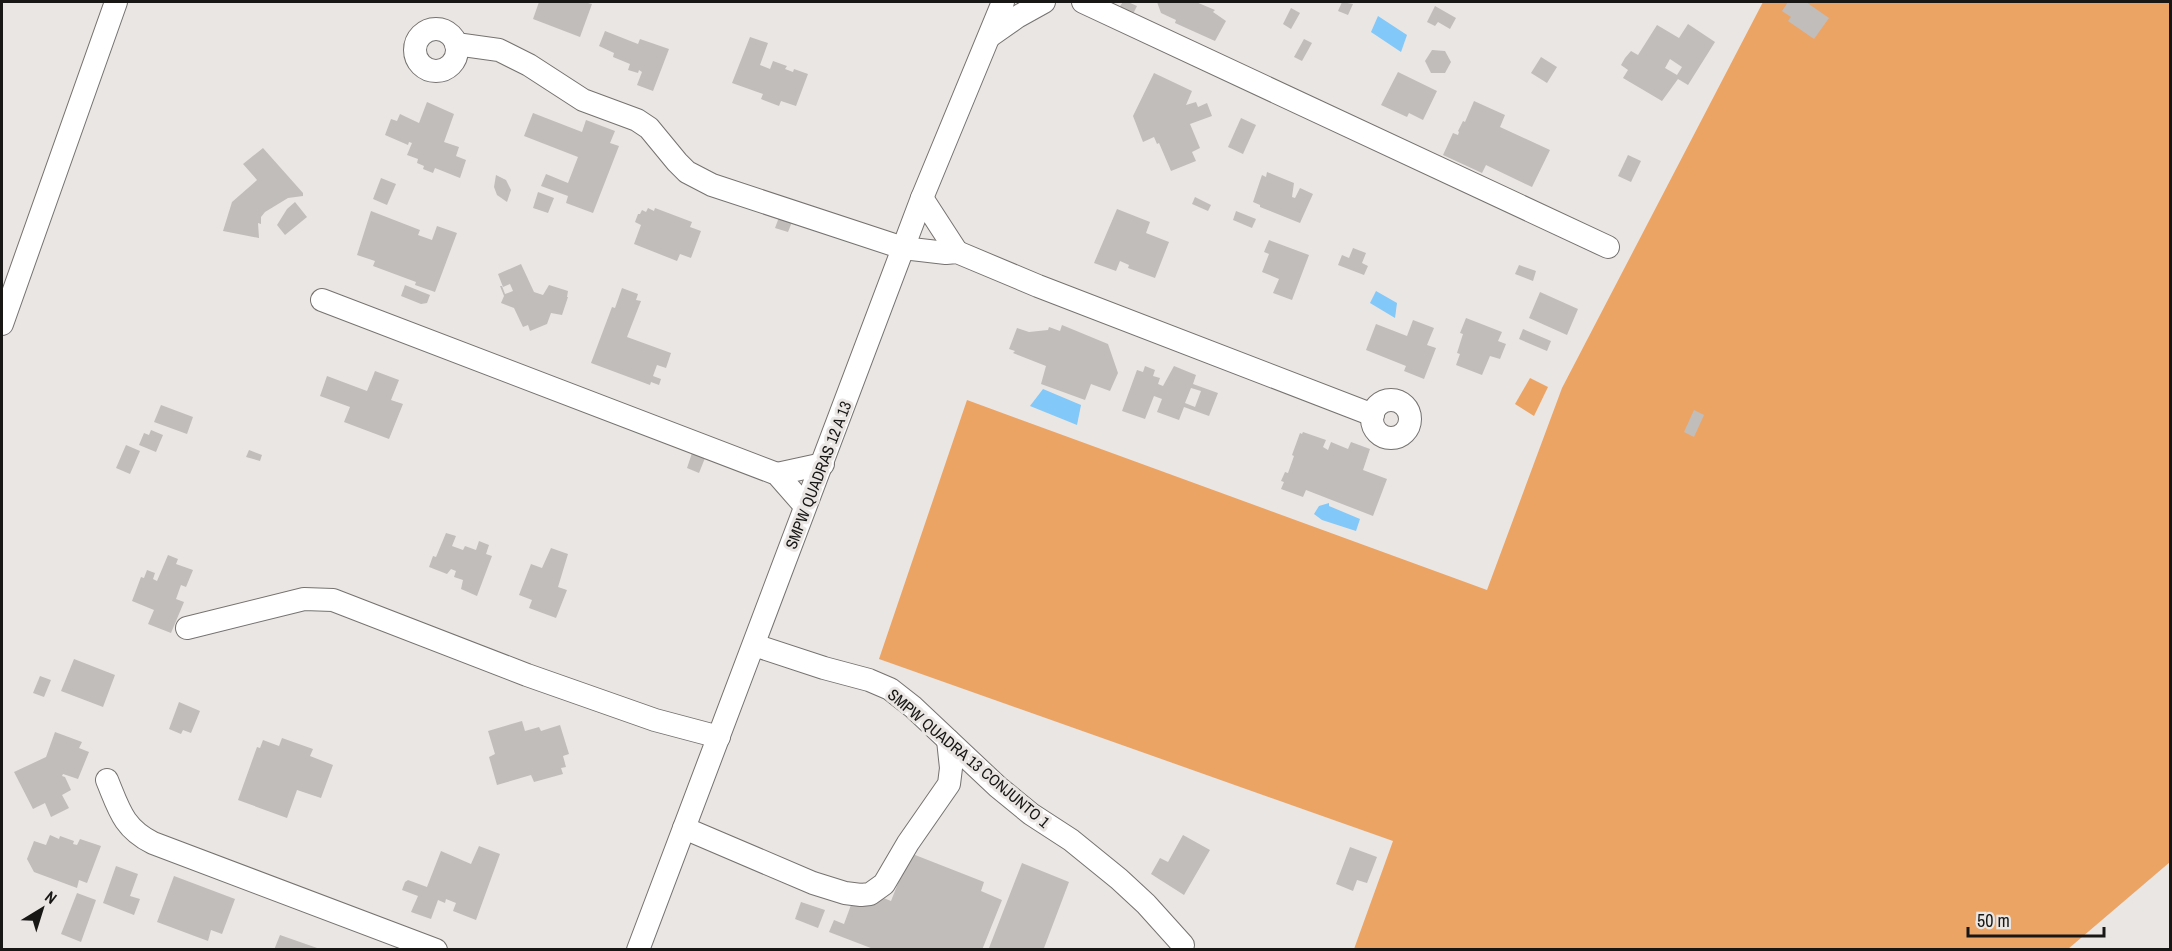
<svg xmlns="http://www.w3.org/2000/svg" width="2172" height="951" font-family="'Archivo Narrow',sans-serif">
  <rect width="100%" height="100%" fill="#eae6e4"/>
  <g fill="#eca464">
    <path d="M1763,2H2170V862L2068,949H1354L1393,841L879,659L967,400L1487,590L1562,388Z"/>
    <path d="M1530,378L1548,387L1534,416L1515,404Z"/>
  </g>
  <g fill="#82c8f8">
    <path d="M1378,16L1407,35L1401,52L1371,32Z"/>
    <path d="M1376,291L1397,303L1395,318L1370,303Z"/>
    <path d="M1043,389L1081,405L1077,425L1030,406Z"/>
    <path d="M1329,503V506L1360,519L1356,531L1322,520L1314,514L1319,506Z"/>
  </g>
  <g fill="#c1bdbb" fill-rule="evenodd">
    <path d="M539,2H584L592,4L580,37L533,19Z"/>
    <path d="M1123,2H1128L1137,6L1133,14L1122,9L1120,6Z"/>
    <path d="M1157,2H1196L1215,10L1213,12L1226,21L1215,41L1175,23L1176,20L1161,13Z"/>
    <path d="M1342,2L1353,4L1348,15L1338,11Z"/>
    <path d="M1788,2H1806L1829,18L1814,39L1788,21L1791,17L1782,11Z"/>
    <path d="M1435,6L1456,18L1450,29L1438,22L1435,26L1427,22Z"/>
    <path d="M1291,8L1300,13L1291,29L1283,24Z"/>
    <path d="M1688,24L1715,42L1688,85L1678,79L1662,101L1623,78L1628,70L1621,65L1625,58L1631,51L1638,55L1657,25L1679,38ZM1670,59L1682,67L1677,75L1665,68Z"/>
    <path d="M605,31L638,44L640,39L669,49L653,91L637,85L642,72L639,70L638,73L628,70L630,64L613,57L614,53L599,46Z"/>
    <path d="M750,37L768,43L760,65L770,69L773,61L787,66L785,69L793,72L794,69L808,74L796,106L781,101L779,106L761,99L763,94L732,83Z"/>
    <path d="M1304,39L1312,43L1302,61L1294,57Z"/>
    <path d="M1432,50L1445,51L1451,62L1445,73H1431L1425,61Z"/>
    <path d="M1541,57L1557,67L1547,83L1531,73Z"/>
    <path d="M1398,72L1437,91L1423,120L1409,113L1407,117L1381,105Z"/>
    <path d="M1154,73L1192,91L1186,105L1196,102L1198,107L1207,103L1212,116L1190,124L1200,148L1192,152L1196,161L1171,171L1159,143L1157,144L1154,137L1143,142L1133,116Z"/>
    <path d="M1474,101L1505,115L1500,127L1550,150L1532,187L1486,165L1482,173L1443,155L1453,133L1458,135L1459,132L1458,131L1463,121L1465,122Z"/>
    <path d="M427,102L454,114L444,142L459,147L456,156L466,160L460,178L435,168L433,173L423,169L424,166L417,163L418,159L407,155L412,143L409,142L408,145L385,135L391,119L397,121L400,114L419,123Z"/>
    <path d="M533,113L582,132L586,120L615,131L610,143L619,146L593,213L566,203L568,196L541,186L546,174L568,183L578,157L524,136Z"/>
    <path d="M1241,118L1256,125L1243,154L1228,147Z"/>
    <path d="M263,148L303,193V196L288,198L265,212L261,217V224L258,223L259,238L223,231L232,202L257,180L243,164Z"/>
    <path d="M1628,155L1641,161L1631,182L1618,176Z"/>
    <path d="M1267,172L1294,183L1292,197L1295,198L1300,188L1313,194L1300,223L1260,207V205L1253,202L1262,175L1266,177Z"/>
    <path d="M496,175L506,180L511,190L507,202L497,195L494,187Z"/>
    <path d="M381,178L396,184L387,205L373,199Z"/>
    <path d="M538,192L554,198L548,213L533,208Z"/>
    <path d="M1195,197L1211,205L1208,211L1192,204Z"/>
    <path d="M295,202L307,217L285,235L277,225L287,209Z"/>
    <path d="M648,208L654,211L655,208L692,222L690,227L701,231L691,258L680,254L677,261L634,244L641,225L635,222L638,214H640L642,210L646,212Z"/>
    <path d="M1117,209L1150,222L1146,233L1169,242L1155,278L1128,268L1129,265L1120,261L1116,271L1094,263Z"/>
    <path d="M371,211L420,230L418,235L432,240L437,226L457,233L435,292L415,285L416,282L373,266L375,261L357,255Z"/>
    <path d="M1236,211L1256,219L1252,228L1233,220Z"/>
    <path d="M781,212L794,217L788,232L775,228Z"/>
    <path d="M1269,240L1309,255L1292,300L1273,293L1279,279L1262,272L1269,254L1264,252Z"/>
    <path d="M1353,248L1366,253L1362,263L1368,266L1364,275L1338,265L1342,255L1349,258Z"/>
    <path d="M521,264L534,292L543,295L549,285L568,291L567,297H568L562,315L551,313L547,324L530,331L528,325L523,327L514,308L501,303L504,296L500,286H502L505,294L513,291L510,284L503,287L498,274Z"/>
    <path d="M1519,265L1536,271L1533,281L1515,274Z"/>
    <path d="M405,285L430,295L427,303L421,304L401,296Z"/>
    <path d="M622,288L638,294L636,300L641,301L627,337L671,353L666,368L657,365L653,376L661,379L659,385L651,382L650,385L591,363L612,307L615,308Z"/>
    <path d="M1540,292L1578,309L1567,335L1529,318Z"/>
    <path d="M1466,318L1502,332L1498,341L1506,344L1500,359L1490,356L1482,375L1456,365L1460,354L1457,353L1463,334L1460,333Z"/>
    <path d="M1413,320L1434,328L1427,345L1436,348L1424,379L1404,371L1406,366L1366,350L1376,324L1407,336Z"/>
    <path d="M1062,325L1108,344L1118,373L1110,391L1091,384L1085,400L1041,384L1046,366L1013,353L1015,351L1009,349L1017,328L1029,332L1048,330L1049,327L1060,331Z"/>
    <path d="M1523,329L1551,341L1547,351L1519,339Z"/>
    <path d="M1145,366L1155,370L1153,376L1160,378L1158,384L1163,386L1174,366L1196,375L1193,384L1218,393L1209,416L1184,407L1179,420L1157,412L1162,399L1154,396L1145,419L1122,411L1137,370L1143,372ZM1191,388L1201,391L1195,407L1185,403Z"/>
    <path d="M375,371L399,380L391,400L403,404L389,439L344,422L350,407L320,396L327,376L367,391Z"/>
    <path d="M161,405L193,417L187,434L154,422Z"/>
    <path d="M1694,410L1704,415L1694,437L1684,432Z"/>
    <path d="M151,430L163,435L156,452L139,445L144,433L149,435Z"/>
    <path d="M1303,432L1326,440L1323,447L1328,450L1331,442L1348,449L1351,442L1370,449L1363,470L1387,479L1373,516L1306,490L1303,497L1281,489L1284,482L1281,481L1285,472L1288,473L1294,456L1292,455L1300,433L1302,434Z"/>
    <path d="M126,445L140,451L130,474L116,468Z"/>
    <path d="M249,450L262,455L260,461L246,457Z"/>
    <path d="M692,453L705,458L699,473L687,468Z"/>
    <path d="M446,533L456,536L452,546L463,550L465,546L476,550L479,541L489,545L486,554L492,556L477,596L461,589L463,580L454,577L456,571L451,569L447,574L429,567L433,556L436,557Z"/>
    <path d="M551,548L568,554L558,587L567,590L556,618L529,608L532,600L519,595L531,564L542,568Z"/>
    <path d="M168,555L178,559L176,564L193,570L186,587L181,585L176,599L184,602L171,633L148,624L154,610L132,601L141,577L144,578L147,570L155,573L153,579L157,581Z"/>
    <path d="M74,659L115,675L103,707L61,691Z"/>
    <path d="M40,676L51,680L44,697L33,693Z"/>
    <path d="M179,702L200,711L191,733L183,730L181,734L169,729Z"/>
    <path d="M522,721L525,731L539,727L541,731L560,725L569,754L563,756L566,767L561,768L563,774L534,782L531,775L497,785L489,757L495,754L488,731Z"/>
    <path d="M55,732L82,742L79,748L89,752L78,779L63,774L62,776L65,777L71,790L62,795L69,808L51,817L45,803L33,809L14,772L46,757Z"/>
    <path d="M282,738L313,749L310,756L333,765L321,798L297,790L287,818L238,800L257,747L260,748L263,740L279,746Z"/>
    <path d="M50,835L59,839L60,836L74,841L73,844L77,845L80,839L101,846L87,883L79,880L77,888L34,872L27,859L34,841L46,845Z"/>
    <path d="M1183,835L1210,850L1184,895L1151,874L1160,858L1168,862Z"/>
    <path d="M479,846L500,854L476,920L453,911L456,903L446,899L445,903L438,900L431,919L411,912L418,896L402,890L405,882L408,880L427,887L441,851L471,864Z"/>
    <path d="M1350,847L1377,857L1367,883L1357,880L1353,891L1336,884Z"/>
    <path d="M910,853L984,882L981,891L1002,900L982,950H876L829,932L834,920L844,924L855,894L871,893L891,901Z"/>
    <path d="M1022,863L1069,882L1044,948L1048,950H992L989,948Z"/>
    <path d="M116,866L138,874L130,896L140,899L134,915L103,903Z"/>
    <path d="M174,876L235,899L222,934L211,930L208,941L157,922Z"/>
    <path d="M77,893L96,900L81,942L61,934Z"/>
    <path d="M801,902L825,910L818,928L795,919Z"/>
    <path d="M280,935L320,949V950H274Z"/>
  </g>
  <g fill="none" stroke-linecap="round" stroke-linejoin="round">
    <defs>
      <g id="minor">
        <path d="M1083,2L1608,247"/>
        <circle cx="436" cy="50" r="21"/>
        <path d="M990,36L1017,17L1044,2"/>
        <path d="M456,44L499,50L529,65L583,100L637,120L649,128L677,162L687,172L712,185L903,248L946,253L957,252L1038,286L1373,415"/>
        <path d="M922,198L957,252"/>
        <path d="M322,300L777,474L805,506"/>
        <path d="M2,324L116,2"/>
        <circle cx="1391" cy="419" r="19"/>
        <path d="M777,474L823,464"/>
        <path d="M187,628L304,599L333,600L527,675L655,720L719,737"/>
        <path d="M754,645L824,668L869,680L890,689L913,707L998,787L1031,814L1071,840L1119,879L1146,904L1183,945"/>
        <path d="M107,780C119,809 123,828 153,843L436,950"/>
        <path d="M684,828L813,883L845,893L861,895L870,894L884,884L908,843L949,784L951,768L948,740"/>
        <path d="M638,950L922,198L1003,2"/>
      </g>
    </defs>
    <use href="#minor" stroke="#75726f" stroke-width="24"/>
    <use href="#minor" stroke="#fff" stroke-width="22"/>
  </g>
  <g text-anchor="middle" dominant-baseline="central" stroke-width="6" stroke-linejoin="round" paint-order="stroke">
    <g font-size="16" fill="#181716" stroke="#eae6e4">
      <text transform="translate(818 475) rotate(-69)">SMPW QUADRAS 12 A 13</text>
      <text transform="translate(969 758) rotate(40)">SMPW QUADRA 13 CONJUNTO 1</text>
    </g>
  </g>
  <rect width="2172" height="951" fill="none" stroke="#181716" stroke-width="6"/>
  <g transform="translate(42 909) rotate(38)" stroke="#eae6e4" stroke-width="4.5" paint-order="stroke">
  <path d="M0-4.5L10 22L0 15L-10 22Z" fill="#181716"/>
  <text y="-9" font-size="16" font-weight="bold" text-anchor="middle" fill="#181716">N</text>
  </g>
  <path d="M1968 927v9h136v-9" fill="none" stroke="#181716" stroke-width="3"/>
  <text x="1977" y="927" font-size="18" fill="#181716" stroke="#eae6e4" stroke-width="4.5" paint-order="stroke">50 m</text>
</svg>
